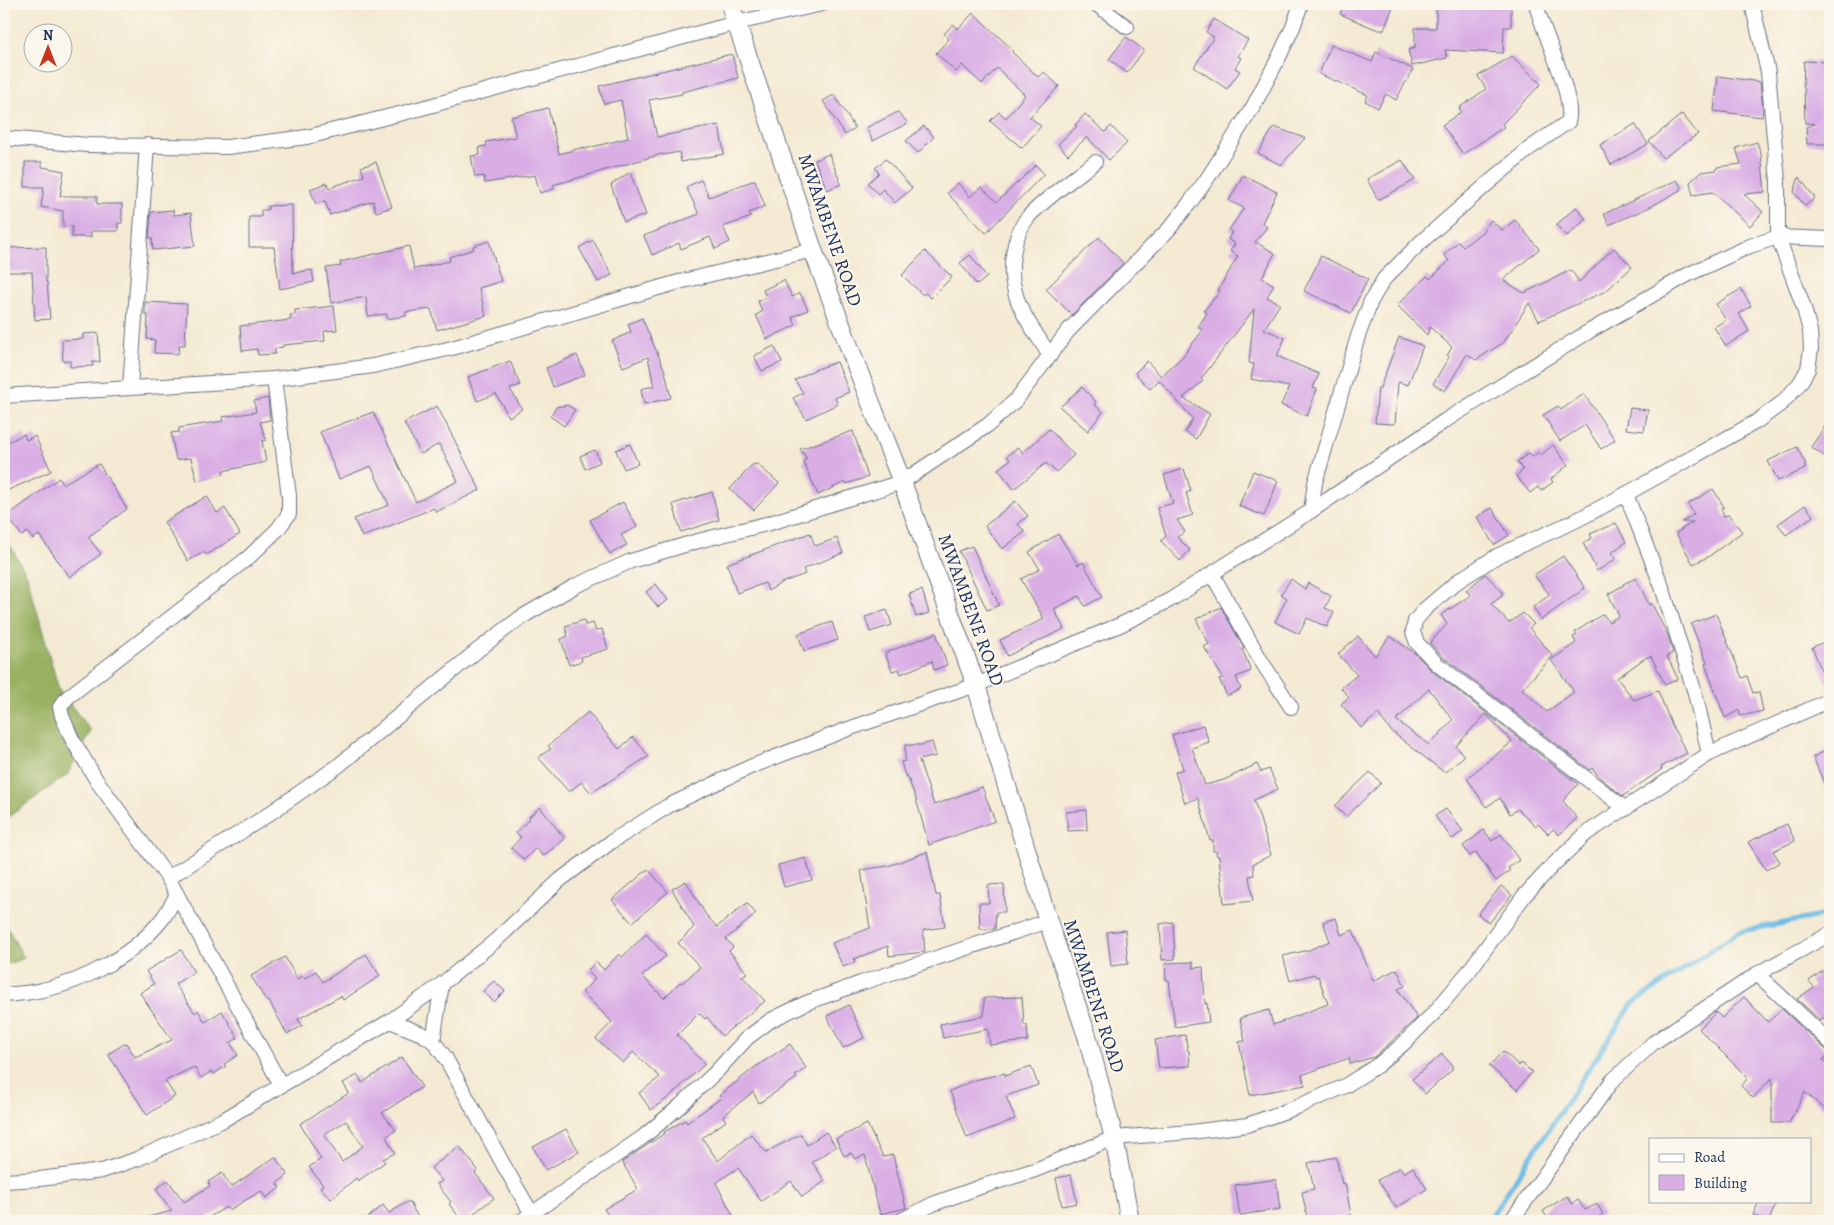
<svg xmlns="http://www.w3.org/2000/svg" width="1834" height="1225" font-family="Alegreya,serif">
  <rect width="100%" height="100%" fill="#fbf7ec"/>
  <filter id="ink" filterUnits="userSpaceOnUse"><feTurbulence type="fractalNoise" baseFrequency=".02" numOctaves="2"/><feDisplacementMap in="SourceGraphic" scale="10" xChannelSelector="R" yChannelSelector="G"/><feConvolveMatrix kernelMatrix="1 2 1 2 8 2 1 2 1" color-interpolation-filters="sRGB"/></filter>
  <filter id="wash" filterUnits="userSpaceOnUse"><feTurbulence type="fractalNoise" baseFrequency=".0096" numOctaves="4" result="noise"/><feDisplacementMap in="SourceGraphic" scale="20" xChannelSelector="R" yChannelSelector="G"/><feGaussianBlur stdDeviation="1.12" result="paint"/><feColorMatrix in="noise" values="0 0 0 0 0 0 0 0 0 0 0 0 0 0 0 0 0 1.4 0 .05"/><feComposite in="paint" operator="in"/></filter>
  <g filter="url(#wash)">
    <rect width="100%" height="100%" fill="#f4ead3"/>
    <g fill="#98b061" stroke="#5a7060">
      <path d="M4,535L27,575L59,690L91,731L67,775L4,820Z"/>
      <path d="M4,921L24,958L4,966Z"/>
    </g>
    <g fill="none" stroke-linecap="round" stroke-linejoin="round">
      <path stroke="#6abce5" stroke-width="5" d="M1488,1221L1632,1004L1738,932L1830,914"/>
    </g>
    <g id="blocks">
      <g fill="#d9aee5" fill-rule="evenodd">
        <path d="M1344,4H1394L1384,30H1378L1340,14Z"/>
        <path d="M1436,4H1511V27H1504L1503,53L1445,50L1447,58L1412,66L1408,50L1415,48V28H1436Z"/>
        <path d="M973,13L1013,50L1012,52L1038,77L1044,72L1059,86L1030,117L1041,126L1022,148L990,121L999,112L1006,118L1025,95L997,68L982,84L962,65L956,72L936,53L949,39L944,34L953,24L958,29Z"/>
        <path d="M1214,19L1248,40L1238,56L1241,58L1235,68L1240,71L1227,89L1194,67L1214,37L1206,32Z"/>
        <path d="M1126,37L1144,50L1127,73L1109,59Z"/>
        <path d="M1331,45L1372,62L1376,52L1413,69L1396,100L1386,94L1378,108L1365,101L1368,95L1319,74Z"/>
        <path d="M732,54L738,78L682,92V94L649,100L657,137L719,125L724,154L681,162L679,152L663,155L662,154L553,185L554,189L540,193L535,175L485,183L484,176L475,177L471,156L480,155L479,147L487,146L486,142L516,137L511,117L548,108L559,154L584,147V149L628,138L621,100L604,104L599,86Z"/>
        <path d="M1512,56L1541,84L1502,124L1504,127L1463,154L1442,125L1461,112L1459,108L1486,89L1478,76Z"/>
        <path d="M1804,61L1830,62V144H1807L1806,127L1815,124L1805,123L1804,87H1803Z"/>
        <path d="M1718,76L1760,82L1763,109L1762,117L1714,111Z"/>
        <path d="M834,95L855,128L845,135L823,101Z"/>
        <path d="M898,112L908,123L873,141L866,128Z"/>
        <path d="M1085,114L1105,132L1111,126L1127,143L1109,160L1087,137L1068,155L1058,144L1077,126L1075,125Z"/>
        <path d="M1682,114L1698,134L1663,158L1649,141Z"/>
        <path d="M1635,124L1648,144L1611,165L1600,145Z"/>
        <path d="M924,126L934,137L918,153L906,141Z"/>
        <path d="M1274,127L1305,138L1281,165L1258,153Z"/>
        <path d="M1757,142L1761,154L1765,192L1744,194L1763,212L1750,226L1713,192L1693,195L1690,182L1701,172L1717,170V167L1741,164L1736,148Z"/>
        <path d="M829,154L841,184L827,190L815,160Z"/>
        <path d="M886,159L912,188L895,203L883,189L878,194L868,183L879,173L875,168Z"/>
        <path d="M1402,160L1415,180L1378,200L1367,179Z"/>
        <path d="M25,162H42V167L64,171L60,196H97V204H122V223H118V231H91V237H72V226L63,227V211L41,207L44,187H25Z"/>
        <path d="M376,162L392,207L376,212L373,201L330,215L325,201L316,204L310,189L327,183L329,188L364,176L361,167Z"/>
        <path d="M1036,165L1044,174L986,233L947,193L958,183L970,197L981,187L997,202Z"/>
        <path d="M630,172L646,215L624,222L611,185Z"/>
        <path d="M1243,175L1277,192L1262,223L1267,227L1255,242L1275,253L1262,278L1274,285L1267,297L1280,304L1264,329L1285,338L1277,356L1319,374L1313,388L1317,389L1307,416L1281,405L1289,387L1251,379L1254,364L1249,363L1254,309L1201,379L1203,381L1183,398L1210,414L1196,439L1185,432L1193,419L1159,380L1150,389L1135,373L1147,361L1161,376L1183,356L1203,330L1198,327L1207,313L1204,311L1220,291L1218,290L1238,256L1230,251L1235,244L1228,239L1232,232L1229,230L1244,208L1229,201Z"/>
        <path d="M1799,177L1815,198L1805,206L1794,192Z"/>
        <path d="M701,180L709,197L755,180L765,206L749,213L751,217L723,227L730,242L715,249L710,237L681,249L679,243L652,255L644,236L699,214L686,187Z"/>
        <path d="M1677,180L1682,189L1652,206L1609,225L1604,214Z"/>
        <path d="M292,205L293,273L312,270L314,282L280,289L274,247H249V217H261V210H268V206Z"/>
        <path d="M1576,207L1586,219L1567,236L1556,225Z"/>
        <path d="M173,210L174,215L191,213L195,246L153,250L152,238H149L151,212Z"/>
        <path d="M1491,220L1502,230L1515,220L1539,249L1503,280L1524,293L1571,270L1579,282L1614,248L1632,267L1606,291L1539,321L1529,303L1504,342L1476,360L1467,354L1445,391L1433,384L1449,357L1447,356L1452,347L1430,327L1427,335L1397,305L1427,276L1430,279L1449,261L1444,255L1458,242L1463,247L1482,232Z"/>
        <path d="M1099,237L1123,263L1072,315L1046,289Z"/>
        <path d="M593,240L612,275L598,282L579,248Z"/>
        <path d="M489,241L501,281L479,288L486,316L437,330L431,309L406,312V316L387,319V314L368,316L366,297L331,303L326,268L341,266L340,262L409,246L414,269L450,261L449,257L474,249L473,246Z"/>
        <path d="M46,247V282H47L50,319L35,320L32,272H4V248Z"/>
        <path d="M925,251L952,277L931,298L925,293L923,295L902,275Z"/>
        <path d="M970,255L987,277L977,285L960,263Z"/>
        <path d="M1321,256L1368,279L1351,313L1304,291Z"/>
        <path d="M784,280L792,297L800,293L808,310L792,317L796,325L767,339L756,315L762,312L758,301L766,297L763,290Z"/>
        <path d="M1741,289L1751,306L1739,314L1749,331L1726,346L1714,327L1726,320L1716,304Z"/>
        <path d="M145,302L187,304L185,345H179L178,354L154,353L155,340L147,339L148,315H145Z"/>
        <path d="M334,306L337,330L324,331L325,341L283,345V347L275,348V354L258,355L257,349L242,351L240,326L291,320L290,315H295V310Z"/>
        <path d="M642,318L665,371L671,398L644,404L641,389L654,386L648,357L623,367L612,341L631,332L628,324Z"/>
        <path d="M98,333L100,362H92L93,366L70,367V361H63L62,340L83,339V334Z"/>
        <path d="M1399,337L1423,346L1408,385L1398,382L1395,424L1375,423L1378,388H1380Z"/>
        <path d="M774,346L782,362L762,371L754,356Z"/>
        <path d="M577,355L585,375L553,387L546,368Z"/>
        <path d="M510,361L520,385L510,389L522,409L509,417L496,394L477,401L468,377Z"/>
        <path d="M837,362L849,392L835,398L838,404L806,419L793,398L803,393L795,380L814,370Z"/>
        <path d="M1082,387L1096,402L1094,404L1103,412L1088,431L1060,407Z"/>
        <path d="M1584,394L1615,440L1601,449L1585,425L1560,441L1543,415L1558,406L1561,410Z"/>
        <path d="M268,398L270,420L260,422L266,440L262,441L266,462L223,471L224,474L197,481L191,458L176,460L171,433L179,432V428L223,421L222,417L256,412L254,401Z"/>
        <path d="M567,405L575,410L564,426L550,416L556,407Z"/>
        <path d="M437,406L480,490L436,512L434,508L362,537L354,519L389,505L371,466L339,479L320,432L373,412L416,502L458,481L439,444L421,454L404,423Z"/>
        <path d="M1630,408L1648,410L1644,431L1626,429Z"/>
        <path d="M1830,419V460L1811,447Z"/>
        <path d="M1049,429L1074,455L1056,472L1046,463L1014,489L998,469L1010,460L1007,456L1018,447L1023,453Z"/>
        <path d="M853,431L868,477L846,484L845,482L818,495L803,461L807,459L800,449Z"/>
        <path d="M24,434L26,440L35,436L51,471L4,492V444Z"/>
        <path d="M630,444L638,464L624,469L616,450Z"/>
        <path d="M1553,445L1568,465L1551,479L1553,482L1541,491L1538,487L1530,493L1516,476L1523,470L1517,462L1529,453L1532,457L1539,452L1541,455Z"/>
        <path d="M1797,447L1805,463V469L1778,481L1768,461Z"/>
        <path d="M595,450L600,462L585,469L580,456Z"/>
        <path d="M99,464L127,509L88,537L101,554L70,577L39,535L33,539L27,532L22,536L7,516L59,478L63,484Z"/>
        <path d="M757,464L779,483L754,510L730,489L752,465Z"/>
        <path d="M1184,469L1191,491L1186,493L1193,515L1177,520L1185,532L1177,537L1190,550L1180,561L1161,541L1166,536L1157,508L1173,503L1164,475Z"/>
        <path d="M1253,471L1278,481L1264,516L1239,506Z"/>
        <path d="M1713,489L1724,507L1721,508L1724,516L1729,515L1742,532L1708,557L1693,564L1676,533L1693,522H1682L1694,514L1688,504Z"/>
        <path d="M712,492L719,520L681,532L673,504Z"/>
        <path d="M207,496L217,513L225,508L240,534L206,555L204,552L188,561L164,522Z"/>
        <path d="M1015,501L1028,516L1018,524L1025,532L1002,549L985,526Z"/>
        <path d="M623,502L637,527L621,535L627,545L610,554L590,520Z"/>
        <path d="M1805,505L1813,516L1786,535L1778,524Z"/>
        <path d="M1492,508L1509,535L1494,545L1477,517Z"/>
        <path d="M1616,523L1626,542L1612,552L1616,559L1597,571L1583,543L1592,538L1590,534Z"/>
        <path d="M810,533L815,546L837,538L843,553L803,569L805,574L781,583L768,591L765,583L737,593L727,564Z"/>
        <path d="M1058,534L1078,565L1083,562L1102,597L1085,606L1079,596L1054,609L1064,629L1007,656L1000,640L1044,619L1021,579L1040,569L1029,552Z"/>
        <path d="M972,546L999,605L987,610L959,551Z"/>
        <path d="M1563,556L1585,588L1541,620L1533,607L1547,597L1549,594L1534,575Z"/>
        <path d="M1485,574L1502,591V596L1491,604L1509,623L1523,613L1534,624L1529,628L1553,656L1522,689L1547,712L1574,692L1551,660L1576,643L1573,637L1577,635L1575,632L1603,614L1609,622L1619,616L1608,594L1624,585L1623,584L1636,578L1649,605L1652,604L1668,636L1673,653L1667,656L1678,679L1665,685L1651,656L1645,658L1617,678L1634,700L1658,691L1672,726L1687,753L1661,767L1662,769L1623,796L1599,777L1592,768L1590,770L1443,657L1430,643L1447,624L1441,615L1471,595L1466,591Z"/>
        <path d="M1291,579L1305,589L1308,583L1331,596L1325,608L1334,612L1327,627L1307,618L1299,634L1275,622L1287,598L1281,594Z"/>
        <path d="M656,584L668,600L658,607L646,592Z"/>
        <path d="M922,590L929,613L916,617L909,594Z"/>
        <path d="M1221,607L1244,648L1242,649L1251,671L1236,677L1241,689L1227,696L1219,679L1223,678L1204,647L1209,644L1196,619Z"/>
        <path d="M887,610L892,625L870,632L865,617Z"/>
        <path d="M1716,614L1742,678L1747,676L1753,693L1759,692L1763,711L1740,716L1739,710L1725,718L1705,664L1707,663L1691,624Z"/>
        <path d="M584,620L585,625L593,623L596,631L602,629L608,649L581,657L582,661L569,665L561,639L568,636L565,626Z"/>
        <path d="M832,622L838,640L804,651L798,634Z"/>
        <path d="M936,633L947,665L934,670L932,661L901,674L899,669L892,671L885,653Z"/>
        <path d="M1358,636L1375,656L1390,636L1416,654L1432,671L1578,784L1563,801L1577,818L1559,835L1553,829L1548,834L1538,824L1536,826L1518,809L1510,814L1500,798L1486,807L1467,778L1512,742L1486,714L1456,746L1464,756L1445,773L1391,731L1378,714L1361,728L1341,704L1349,697L1341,688L1357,675L1338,654ZM1429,689L1453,720L1429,745L1396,720Z"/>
        <path d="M1830,640V691L1812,647Z"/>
        <path d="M588,712L619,749L633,737L649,756L591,793L583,783H580L569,792L538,757L551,749L548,746Z"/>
        <path d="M1203,725L1209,742L1192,748L1205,785L1224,780L1257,764L1261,772L1269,769L1278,789L1254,800L1271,855L1253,864L1254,875L1249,876L1253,901L1224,904L1219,856H1217L1216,851H1213V840H1210L1198,798L1185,803L1175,772L1183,769L1172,735Z"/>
        <path d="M932,742L936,756L919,760L934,805L982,787L995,821L929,845L916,799L907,775L905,776L901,762L905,761V745H921Z"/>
        <path d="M1830,749V797L1813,757Z"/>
        <path d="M1370,772L1381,783L1346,817L1335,806Z"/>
        <path d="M540,807L565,839L543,856L536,848L524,860L511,848L521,837L516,833L530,818L529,817Z"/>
        <path d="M1446,809L1463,831L1452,839L1435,816Z"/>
        <path d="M1086,810L1087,830L1068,831L1066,812Z"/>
        <path d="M1787,824L1795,841L1773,851L1780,862L1766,870L1748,842Z"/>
        <path d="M1484,830L1492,841L1501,834L1519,860L1508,868L1510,871L1496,881L1476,852L1470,856L1463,846Z"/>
        <path d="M927,852L936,895H940L945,927L923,930L925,952L889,956L888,946L854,959L855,962L843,967L832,943L870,928L861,870L888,866Z"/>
        <path d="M806,858L812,880L784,887L778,865Z"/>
        <path d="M648,869L668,892L632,923L612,900Z"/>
        <path d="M686,881L706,915L717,927L747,903L756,914L726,939L733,947L729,951L747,973L742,976L765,1001L722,1036L707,1017L705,1019L699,1013L677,1035L705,1064L669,1097L651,1110L639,1093L660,1077L633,1052L623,1063L596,1039L612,1022L582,992L595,979L587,971L596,962L604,970L619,954L622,957L646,934L666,956L642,976L664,998L680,982L682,983L700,967L678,943L694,927L672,889Z"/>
        <path d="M1004,884L1005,912H996L995,929H980L979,903H989L988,885Z"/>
        <path d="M1501,886L1512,895L1489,923L1478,914Z"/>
        <path d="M1336,918L1341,935L1353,930L1373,981L1397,969L1405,986L1398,989L1417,1018L1374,1057L1350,1064L1349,1058L1302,1075L1305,1085L1250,1095L1239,1042L1245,1041L1240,1018L1269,1010L1273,1025L1328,1004L1318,976L1316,977L1314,974L1290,981L1283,956L1309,950L1330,941L1323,922Z"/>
        <path d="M1173,922L1175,959L1162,960L1160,924Z"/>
        <path d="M1125,930L1128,964L1111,966L1107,932Z"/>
        <path d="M181,950L194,972L175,984L195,1013L198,1010L205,1022L222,1011L238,1038L230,1043L238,1055L224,1064L226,1066L214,1074L212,1071L201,1078L194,1067L165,1081L175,1096L147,1115L108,1054L126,1043L135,1057L172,1040L140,993L154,984L146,971Z"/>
        <path d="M366,954L380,976L343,1000L341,996L298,1019L302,1026L287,1034L269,1001L267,1002L251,976L285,957L297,979L303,976L305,978L316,971L323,982Z"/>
        <path d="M1193,962V968L1203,967L1205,1004L1207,1003L1209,1022L1175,1027L1169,980H1166L1165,963Z"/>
        <path d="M1824,970L1830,979V1013L1820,1020L1797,999L1814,987L1809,981Z"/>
        <path d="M494,981L505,991L494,1002L483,991Z"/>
        <path d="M1022,997L1024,1025H1027L1028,1041L990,1045L988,1029L943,1038L940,1024L984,1016V998Z"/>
        <path d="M1744,997L1768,1022L1782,1009L1824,1048L1830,1052L1823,1060L1830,1067V1114L1805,1092L1789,1123H1772V1078L1753,1098L1741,1086L1748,1078L1699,1029L1716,1012L1722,1018Z"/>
        <path d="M849,1005L864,1038L843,1048L827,1016Z"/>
        <path d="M1185,1035L1188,1051H1189L1190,1066L1159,1068L1155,1040Z"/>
        <path d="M790,1044L806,1068L795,1076L797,1078L759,1103L753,1092L723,1116L726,1121L702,1138L718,1161L751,1134L766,1152L801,1134L807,1145L826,1132L836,1147L812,1162L825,1181L802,1197L791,1181L761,1201L738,1168L716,1183L736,1221H612L604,1209L638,1189L622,1162L665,1133L664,1132L685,1120L687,1123L721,1098L719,1096L754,1068Z"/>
        <path d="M1503,1051L1519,1066L1521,1063L1532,1072L1517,1090L1489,1066Z"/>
        <path d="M1442,1054L1452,1065V1070L1425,1094L1412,1079Z"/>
        <path d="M402,1057L422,1087L382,1113L396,1130L386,1137L395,1153L383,1159L385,1162L358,1181L356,1178L331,1199L320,1187L323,1185L309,1167L321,1159L300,1124L349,1093L343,1083L358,1075L362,1083ZM346,1121L363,1146L342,1162L324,1134Z"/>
        <path d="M1031,1066L1038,1085L1006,1096L1015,1119L967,1138L950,1091L975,1080L1005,1073V1076Z"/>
        <path d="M867,1124L883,1157L893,1155L906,1208L880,1214L865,1155L855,1159L851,1153L844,1156L836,1139Z"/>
        <path d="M566,1129L579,1152L546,1170L533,1147Z"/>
        <path d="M459,1146L478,1170L475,1173L494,1198L464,1221H462L449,1204L451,1202L437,1184L442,1181L431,1168Z"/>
        <path d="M275,1157L288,1175L277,1183L280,1188L266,1198L261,1191L229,1210L226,1207L203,1221H148V1217L172,1211L156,1189L168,1180L184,1202L210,1186L208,1182L222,1173L231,1187Z"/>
        <path d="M1336,1157L1342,1184L1345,1183L1351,1215L1322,1221H1308L1302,1192L1314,1189L1308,1163Z"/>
        <path d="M1400,1167L1404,1173L1413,1167L1427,1189L1396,1208L1378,1180Z"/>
        <path d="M1071,1175L1077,1203L1062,1206L1056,1178Z"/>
        <path d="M1271,1180H1276L1280,1209L1240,1215L1235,1185Z"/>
        <path d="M1567,1196L1572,1204L1578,1200L1585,1210L1597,1204L1603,1214L1593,1221H1549L1543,1211Z"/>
        <path d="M409,1201L420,1221H364L383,1205L389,1213Z"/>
        <path d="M1759,1201H1777L1769,1221L1753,1215Z"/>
      </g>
    </g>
  </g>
  <g filter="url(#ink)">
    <use href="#blocks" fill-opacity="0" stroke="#677087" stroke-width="1"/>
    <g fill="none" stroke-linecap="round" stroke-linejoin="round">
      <defs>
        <g id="minor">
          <path d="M1096,4L1127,27"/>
          <path d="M4,138L88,145L227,147L307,137L407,112L736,23L822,4"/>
          <path d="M1050,356C1038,336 1021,315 1015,292C1008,269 1013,234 1029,216C1047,197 1074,178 1095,162"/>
          <path d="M274,379L289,496V514L278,529L249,557L68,697L60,707L62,716L72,739L97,781L168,878L281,1085"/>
          <path d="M130,388L147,145"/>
          <path d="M4,396L274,379L373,366L452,348L679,282L813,250"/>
          <path d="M1626,494L1662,587L1695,693L1709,754"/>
          <path d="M1311,511L1315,483L1358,336L1371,301L1384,279L1422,241L1492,180L1530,148L1568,122C1576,98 1542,31 1536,4"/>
          <path d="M1212,574L1260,659L1291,707"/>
          <path d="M1626,809L1437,664L1417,643L1413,632L1415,621L1425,609L1458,581L1497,556L1577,520L1626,494L1756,422L1782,403L1800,383L1808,369L1811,349L1810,331L1803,305L1778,237V181L1768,72L1752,4"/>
          <path d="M168,878L263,818L338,766L478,650L520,618L575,586L631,561L698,541L770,523L902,482L988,425L1016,400L1068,331L1169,229L1188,205L1207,179L1253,107L1279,57L1293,27L1301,4"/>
          <path d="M1757,974L1830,1042"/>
          <path d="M4,995C16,994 30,993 42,990C85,982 136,953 163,918C168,911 172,903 177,895"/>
          <path d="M390,1021L422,1034L433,1041L445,1057L503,1164L536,1221"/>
          <path d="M433,1041L442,984"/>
          <path d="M4,1181L40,1179L102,1171L137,1159L223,1120L390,1021L442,984L495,941L560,880L611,842L668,806L750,767L848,729L976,685L1122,624L1170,600L1311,511L1446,420L1588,332L1689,274L1750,246L1778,237L1830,239"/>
          <path d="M521,1221L643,1137L680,1106L717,1071L747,1038L771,1020L806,1003L861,983L1048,921"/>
          <path d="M900,1221L933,1204L983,1186L1035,1170L1114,1138L1191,1132L1247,1125L1297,1107L1345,1086L1378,1065L1403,1044L1435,1012L1469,971L1524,896L1553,865L1587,833L1709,754L1830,700"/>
          <path d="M1511,1221L1612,1081L1653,1043L1757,974L1830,934"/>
        </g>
        <path id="tertiary" d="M730,4L813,250L856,365L902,482L976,685L1048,921L1087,1036L1114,1138L1130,1221"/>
      </defs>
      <use href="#minor" stroke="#677087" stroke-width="16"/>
      <use href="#tertiary" stroke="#677087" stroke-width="20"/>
      <use href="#minor" stroke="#fff" stroke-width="14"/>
      <use href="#tertiary" stroke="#fff" stroke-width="18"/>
    </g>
  </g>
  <g text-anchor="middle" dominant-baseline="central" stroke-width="4" stroke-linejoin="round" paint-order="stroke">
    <g font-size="19" fill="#1b2f5e" stroke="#fbf7ec">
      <text transform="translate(830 230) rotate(71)">MWAMBENE ROAD</text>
      <text transform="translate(971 610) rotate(70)">MWAMBENE ROAD</text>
      <text transform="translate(1094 996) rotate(72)">MWAMBENE ROAD</text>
    </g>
  </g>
  <rect width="1834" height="1225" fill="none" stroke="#fbf7ec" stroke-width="20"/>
  <rect x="1649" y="1138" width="162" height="65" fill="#fbf7ec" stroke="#a1a7b3"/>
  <rect x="1659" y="1154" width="25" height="8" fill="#ffffff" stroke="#a1a7b3"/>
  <text x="1694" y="1162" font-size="15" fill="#1b2f5e">Road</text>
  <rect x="1659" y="1175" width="25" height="15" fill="#d9aee5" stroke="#a1a7b3"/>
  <text x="1694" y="1188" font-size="15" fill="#1b2f5e">Building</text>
  <g transform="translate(48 48)"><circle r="24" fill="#fbf7ec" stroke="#a1a7b3"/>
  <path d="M0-4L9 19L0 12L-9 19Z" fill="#c8321e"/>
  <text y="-8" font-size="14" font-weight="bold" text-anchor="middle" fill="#1b2f5e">N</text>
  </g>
</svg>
